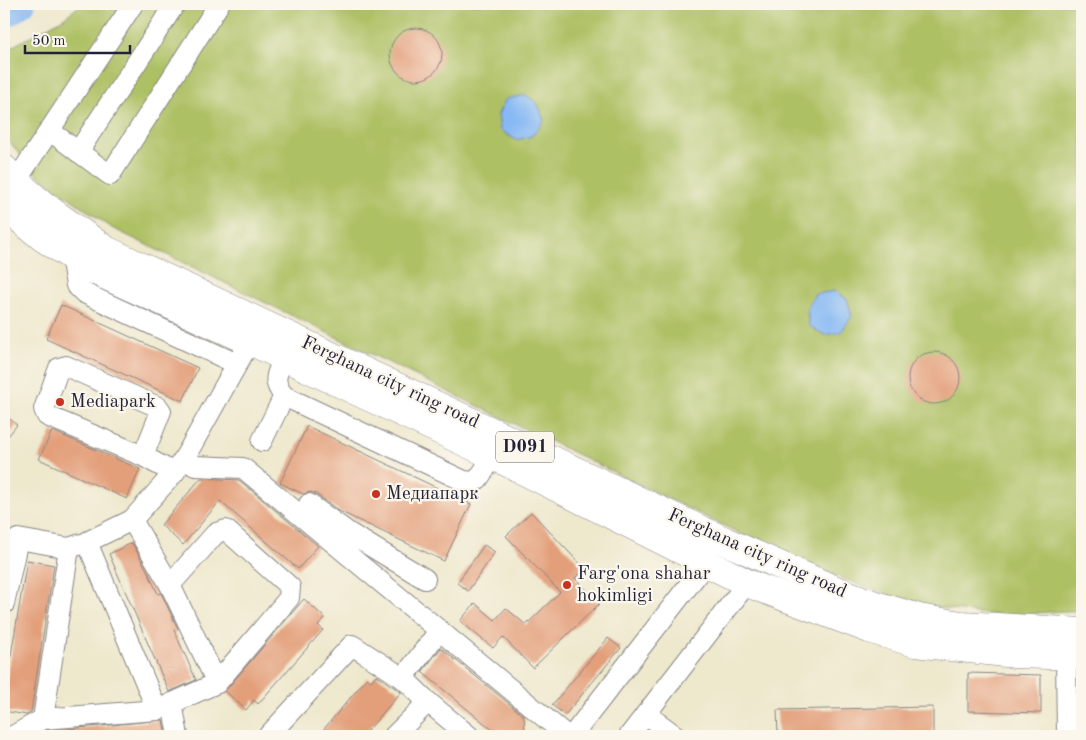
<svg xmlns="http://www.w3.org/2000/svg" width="1086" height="740" font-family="'Old Standard TT',serif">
  <rect width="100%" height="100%" fill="#fbf7ec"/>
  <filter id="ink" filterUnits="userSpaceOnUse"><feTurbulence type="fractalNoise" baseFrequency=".02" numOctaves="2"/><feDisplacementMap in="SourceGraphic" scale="10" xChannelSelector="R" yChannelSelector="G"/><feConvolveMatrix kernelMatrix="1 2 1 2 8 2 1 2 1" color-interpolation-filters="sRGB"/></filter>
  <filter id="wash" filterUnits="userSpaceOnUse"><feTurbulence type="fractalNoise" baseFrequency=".0096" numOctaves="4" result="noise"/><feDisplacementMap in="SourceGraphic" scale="20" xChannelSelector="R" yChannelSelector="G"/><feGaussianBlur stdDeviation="1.12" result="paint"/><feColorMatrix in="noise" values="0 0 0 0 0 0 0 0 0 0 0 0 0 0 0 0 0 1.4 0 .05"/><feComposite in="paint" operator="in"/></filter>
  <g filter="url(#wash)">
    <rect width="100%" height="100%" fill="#eee8cd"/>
    <path fill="#adc064" stroke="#687150" d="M82,4H1082V611C1050,610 1019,617 987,614C910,608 850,582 780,553L112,228L37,175L4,135V51L62,19Z"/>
    <g fill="#88b9f4" stroke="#556e98">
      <path d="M526,95L538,104L544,121L532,136L516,140L500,130L498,114L506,99Z"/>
      <path d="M835,291L847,299L852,316L841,332L825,335L809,326L807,309L815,294Z"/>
    </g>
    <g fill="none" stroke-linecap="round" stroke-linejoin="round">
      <path stroke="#88b9f4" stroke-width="25" d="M4,17L23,4"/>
    </g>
    <g id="blocks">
      <g fill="#e39f7a">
        <circle cx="416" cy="54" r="26"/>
        <path d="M61,305L198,368L183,401L46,339Z"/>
        <circle cx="934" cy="378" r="26"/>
        <path d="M4,414L17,425L4,441Z"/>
        <path d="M307,426L471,504L444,561L339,511L316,494L310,492L303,494L280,483Z"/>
        <path d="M52,431L140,469L127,499L39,459Z"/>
        <path d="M201,478L239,480L318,546L298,569L220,501L183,545L161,525Z"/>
        <path d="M531,512L585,569L575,578L599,604L533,668L503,637L493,648L460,621L475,603L495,620L506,608L526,625L560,592L506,536Z"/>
        <path d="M132,543L147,570L158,594L161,593L178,629L174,630L196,680L169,692L109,554Z"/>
        <path d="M484,545L495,552L468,591L457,583Z"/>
        <path d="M27,560L54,565L31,712L27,715L4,711V697Z"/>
        <path d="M304,599L325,618L318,625L323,630L258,704L254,700L246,710L225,691Z"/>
        <path d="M608,638L621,648L565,715L552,705Z"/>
        <path d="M441,648L524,716L525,736H500L422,672Z"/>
        <path d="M968,673L1041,675V713L968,711Z"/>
        <path d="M376,675L401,692L363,736H318L367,678L371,681Z"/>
        <path d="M933,707V736H778L777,710Z"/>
        <path d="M163,720L166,736H44V732L47,731Z"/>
      </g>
    </g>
  </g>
  <g filter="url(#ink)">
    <use href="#blocks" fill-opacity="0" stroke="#888584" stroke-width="1"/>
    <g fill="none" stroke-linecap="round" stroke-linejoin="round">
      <defs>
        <g id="minor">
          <path d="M50,131L110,175L219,4"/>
          <path d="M78,152L175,4"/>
          <path d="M16,181L133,4"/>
          <path d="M71,256L76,285L84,293L237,364"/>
          <path d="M284,358C277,374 271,380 284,396L464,481L473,482L478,479L494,456"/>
          <path d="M262,441L284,396"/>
          <path d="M143,456L161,411L158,407L66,366L59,368L44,409L47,416L143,456L174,473"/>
          <path d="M185,457L195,466L243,468L567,736"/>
          <path d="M309,504L349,533L425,579"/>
          <path d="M4,604L18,539L69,548L81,544"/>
          <path d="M1066,656L1067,736"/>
          <path d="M217,683L170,585L132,520L174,473L185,457L250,341"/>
          <path d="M428,702L469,736"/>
          <path d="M172,703L178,736"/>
          <path d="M157,710L217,683L289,598L290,587L226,530L216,533L170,585"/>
          <path d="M646,714L676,736"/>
          <path d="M43,719L69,548"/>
          <path d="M13,736L43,719L157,710L87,542L132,520"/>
          <path d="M268,736L352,645L403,678"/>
          <path d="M394,736L428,702L403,678L439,631"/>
          <path d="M572,736L706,563"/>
          <path d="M629,736L747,583"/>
        </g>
        <g id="highway">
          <path d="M4,169C33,201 71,225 106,250L725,541L831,588L875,605L919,618L961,625L1082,632"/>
          <path d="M4,206L42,237L91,269L250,341L494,456L747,583L869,629L915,643L1015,654L1082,656"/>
        </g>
      </defs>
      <use href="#minor" stroke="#888584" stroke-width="22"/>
      <use href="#highway" stroke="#888584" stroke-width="29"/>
      <use href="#minor" stroke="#fff" stroke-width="20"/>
      <use href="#highway" stroke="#fff" stroke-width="28"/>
    </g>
  </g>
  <g fill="#c8321e" stroke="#fbf7ec" stroke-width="2">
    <circle cx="60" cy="402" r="5"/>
    <circle cx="376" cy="494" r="5"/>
    <circle cx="567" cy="585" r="5"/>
  </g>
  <g text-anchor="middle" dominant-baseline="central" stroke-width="4.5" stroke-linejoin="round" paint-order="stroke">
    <rect fill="#fbf7ec" stroke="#636270" stroke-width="1" x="496" y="431.5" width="58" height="31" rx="4"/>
    <g font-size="18" font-weight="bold" fill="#22223b">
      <text x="525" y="447">D091</text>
    </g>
    <g font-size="19" fill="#22223b" stroke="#fbf7ec">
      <text transform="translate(390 383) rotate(25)">Ferghana city ring road</text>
      <text transform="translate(757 554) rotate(24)">Ferghana city ring road</text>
    </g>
    <g font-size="19" fill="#22223b" stroke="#fbf7ec" text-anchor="start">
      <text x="70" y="402">Mediapark</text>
      <text x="386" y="494">Медиапарк</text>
      <text x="577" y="574">Farg'ona shahar<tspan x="577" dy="22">hokimligi</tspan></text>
    </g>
  </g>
  <rect width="1086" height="740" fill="none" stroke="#fbf7ec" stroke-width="20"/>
  <path d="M25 45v8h105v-8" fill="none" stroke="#22223b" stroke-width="2.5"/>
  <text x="32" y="45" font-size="15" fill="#22223b" stroke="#fbf7ec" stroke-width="4" paint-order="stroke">50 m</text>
</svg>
